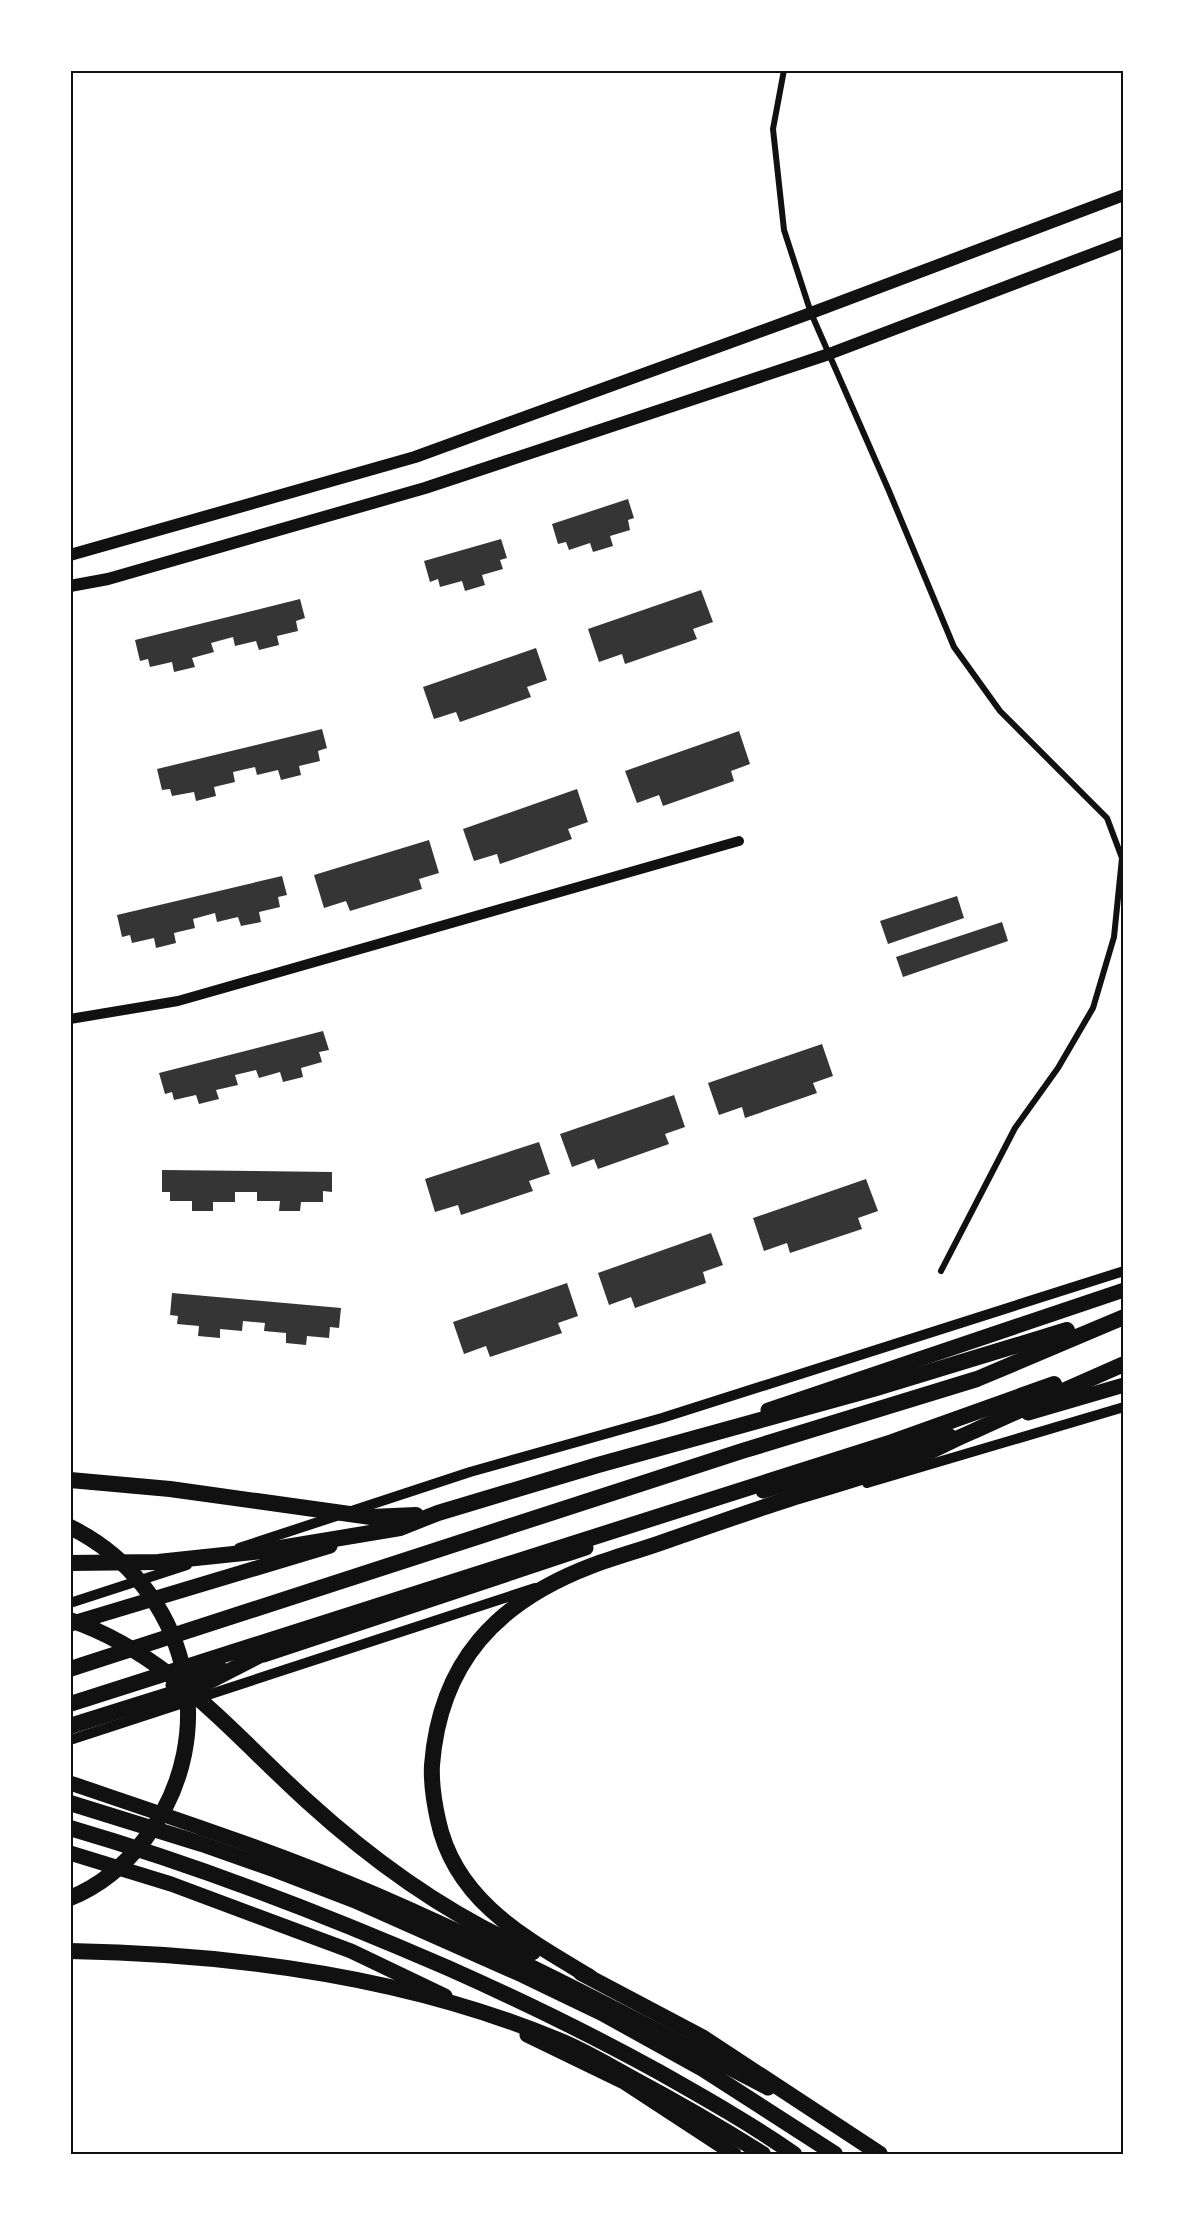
<svg xmlns="http://www.w3.org/2000/svg" width="1194" height="2225" font-family="Lora,serif">
  <rect width="100%" height="100%" fill="#fff"/>
  <g fill="#353535">
    <path d="M628,499L634,518L628,520L630,530L610,536L613,546L593,552L590,543L569,550L566,542L558,544L552,524Z"/>
    <path d="M501,539L507,558L500,560L503,569L482,575L485,585L465,591L462,581L440,587L438,579L430,582L424,561Z"/>
    <path d="M701,590L713,622L693,629L697,639L625,664L622,654L599,662L588,629Z"/>
    <path d="M300,599L305,618L296,621L298,631L277,636L279,645L259,650L256,641L235,646L233,637L211,643L214,652L192,658L195,667L174,672L172,662L150,667L148,659L140,661L135,640Z"/>
    <path d="M536,648L547,680L527,687L531,697L460,722L456,712L434,719L423,687Z"/>
    <path d="M322,729L327,748L318,751L320,761L299,766L301,775L281,780L278,770L257,775L255,767L233,772L235,782L214,787L216,796L196,801L194,792L172,796L170,789L162,790L157,769Z"/>
    <path d="M739,731L750,764L731,771L734,781L663,806L659,795L637,803L625,771Z"/>
    <path d="M577,789L588,822L568,829L572,839L500,864L497,854L474,861L463,829Z"/>
    <path d="M429,840L439,873L419,879L422,889L350,911L346,901L324,908L314,875Z"/>
    <path d="M282,876L287,895L278,897L280,907L259,912L261,922L241,926L238,917L217,922L215,913L193,919L195,928L174,933L176,943L156,948L154,938L132,943L130,935L122,937L117,915Z"/>
    <path d="M957,896L964,918L888,944L880,921Z"/>
    <path d="M1002,922L1008,941L903,977L896,957Z"/>
    <path d="M323,1031L329,1050L319,1052L322,1062L301,1068L303,1077L283,1082L280,1072L259,1078L256,1070L235,1075L238,1085L216,1090L219,1099L199,1104L196,1095L174,1100L172,1092L165,1094L159,1073Z"/>
    <path d="M822,1044L833,1076L813,1083L817,1093L745,1118L742,1107L719,1115L708,1083Z"/>
    <path d="M674,1095L685,1127L665,1134L669,1144L598,1169L594,1159L572,1167L560,1134Z"/>
    <path d="M539,1142L550,1174L529,1181L533,1191L461,1215L458,1205L435,1212L425,1179Z"/>
    <path d="M162,1170L332,1172V1192L323,1191V1202H301L300,1211H279L280,1201H257V1192H235V1202H213V1211H192V1201H170V1192H162Z"/>
    <path d="M866,1179L878,1211L858,1218L862,1229L790,1253L787,1243L764,1251L753,1218Z"/>
    <path d="M711,1233L723,1265L703,1272L706,1283L635,1308L631,1297L609,1305L598,1273Z"/>
    <path d="M567,1283L578,1316L558,1323L562,1333L490,1357L486,1346L464,1354L453,1322Z"/>
    <path d="M172,1293L341,1308L339,1328L330,1327L329,1338L307,1336L306,1345L286,1343V1333L264,1331L265,1323L243,1321L242,1331L220,1329V1338L198,1336L199,1326L177,1324L178,1316L170,1315Z"/>
  </g>
  <g fill="none" stroke-linecap="round" stroke-linejoin="round">
    <path stroke="#111" stroke-width="6" d="M784,70L773,129L784,230L811,313L889,491L954,647L1000,711L1107,818L1122,858L1114,937L1093,1008L1058,1068L1015,1128L941,1271"/>
    <g stroke="#111" stroke-width="10">
      <path d="M70,1019L178,1001L739,841"/>
      <path d="M867,1483L1124,1407"/>
      <path d="M239,1548L470,1472L662,1418L1124,1271"/>
      <path d="M70,1603L187,1565"/>
      <path d="M70,1740L535,1588"/>
    </g>
    <g stroke="#111" stroke-width="12">
      <path d="M70,555L415,457L811,313L1124,195"/>
      <path d="M70,586L108,579L425,488L829,354L1124,242"/>
    </g>
    <g stroke="#111" stroke-width="15">
      <path d="M768,1410L1124,1290"/>
      <path d="M1028,1413L1124,1385"/>
      <path d="M763,1491L950,1436"/>
      <path d="M70,1624L330,1546"/>
      <path d="M264,1655L586,1548"/>
      <path d="M173,1685L221,1669"/>
      <path d="M70,1783C173,1818 277,1852 377,1895C511,1953 639,2021 768,2088"/>
      <path d="M70,1853L171,1884L351,1951L445,1996"/>
      <path d="M527,2035L624,2082L734,2154"/>
    </g>
    <g stroke="#111" stroke-width="16">
      <path d="M70,1480L170,1489L371,1517L416,1515"/>
      <path d="M70,1527C188,1585 226,1734 145,1839C125,1865 100,1886 70,1898"/>
      <path d="M70,1563L158,1562L262,1551L400,1528L438,1513L598,1465L873,1389L1067,1330"/>
      <path d="M70,1620C168,1653 233,1734 307,1801C374,1862 449,1916 533,1952"/>
      <path d="M70,1669L742,1451L977,1379L1124,1317"/>
      <path d="M70,1704L892,1442L1054,1384"/>
      <path d="M70,1726L204,1684L276,1647"/>
      <path d="M70,1803L202,1844L276,1870L354,1900L523,1975L602,2013L703,2069L835,2154"/>
      <path d="M70,1828C200,1866 324,1914 448,1968C520,2000 590,2034 659,2072C705,2098 751,2124 794,2154"/>
      <path d="M70,1951C235,1954 405,1976 558,2040C583,2050 606,2064 630,2077C675,2101 720,2127 763,2154"/>
      <path d="M581,1973L702,2037L880,2154"/>
      <path d="M590,1977C525,1938 455,1901 438,1820C434,1802 431,1784 432,1765C440,1662 497,1602 591,1566C615,1557 641,1550 666,1541C707,1527 748,1512 789,1499C825,1488 861,1478 897,1465C923,1456 948,1442 974,1431C1024,1408 1074,1386 1124,1364"/>
    </g>
  </g>
  <rect width="1194" height="2225" fill="none" stroke="#ffffff" stroke-width="144"/>
  <rect x="72" y="72" width="1050" height="2081" fill="none" stroke="#111" stroke-width="2"/>
</svg>
